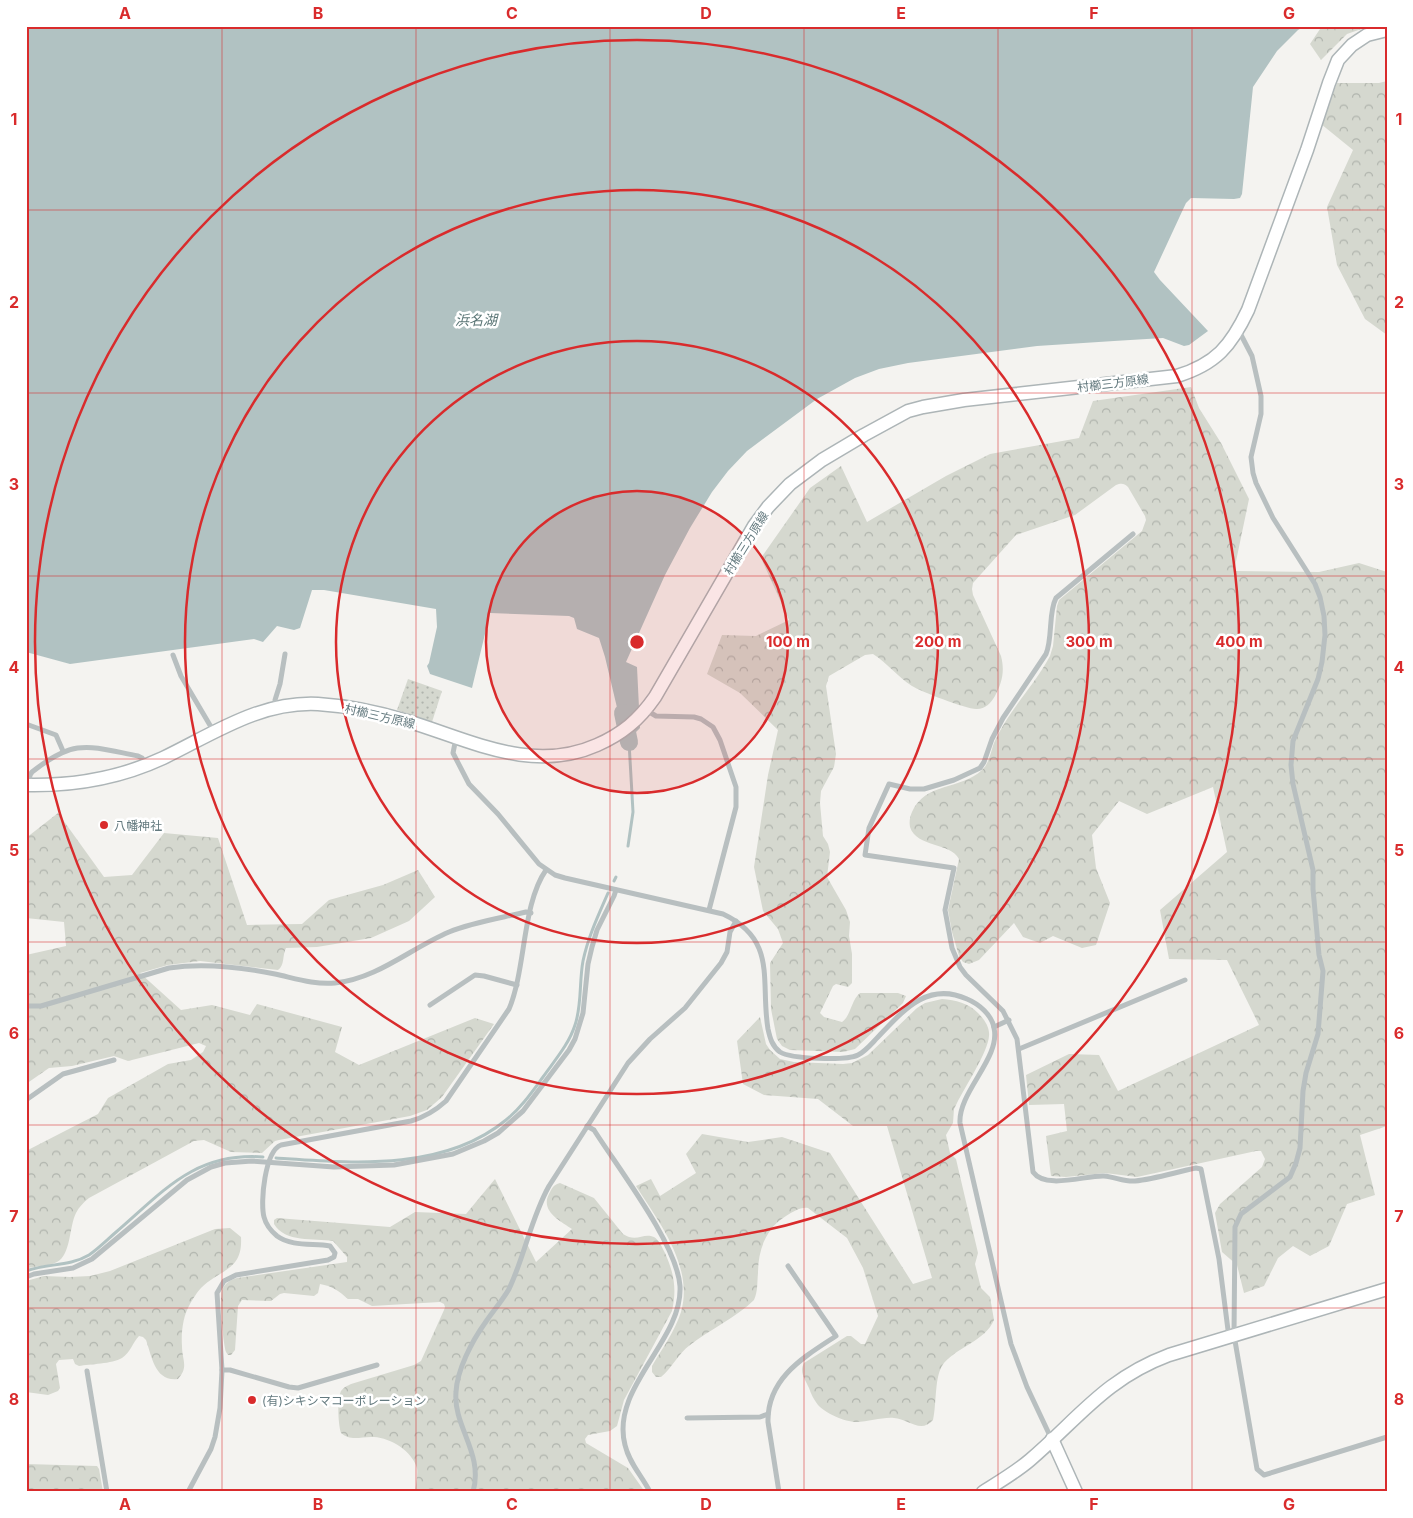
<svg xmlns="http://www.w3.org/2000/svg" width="1413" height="1518" font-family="Inter,'Noto Sans JP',sans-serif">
  <defs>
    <pattern id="green-dots" width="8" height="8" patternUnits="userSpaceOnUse" patternTransform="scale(1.25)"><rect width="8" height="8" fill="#d5d8cf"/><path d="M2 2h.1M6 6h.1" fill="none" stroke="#b0b4ad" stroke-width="1.8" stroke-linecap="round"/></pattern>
    <pattern id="forest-crowns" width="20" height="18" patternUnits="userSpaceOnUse" patternTransform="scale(1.25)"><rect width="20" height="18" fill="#d5d8cf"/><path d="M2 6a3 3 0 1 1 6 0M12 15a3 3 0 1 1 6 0" fill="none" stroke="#b0b4ad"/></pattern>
  </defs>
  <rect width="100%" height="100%" fill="#f4f3f0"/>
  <path fill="url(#green-dots)" d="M408,679L442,691L432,722L397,710Z"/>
  <g fill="url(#forest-crowns)">
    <path d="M1322,26H1370L1347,34L1321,60L1310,44Z"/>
    <path d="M1387,81V335L1365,319L1337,265L1327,207L1353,150L1321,124L1337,83H1379Z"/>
    <path d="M1191,387L1199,408L1221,443L1249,499L1234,571L1319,572L1359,563L1387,572V1126L1360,1135L1375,1195L1347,1204L1329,1246L1310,1256L1293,1246L1278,1258L1264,1286L1244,1293L1237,1265L1222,1252L1215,1213L1220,1204L1262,1167L1265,1159L1261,1151H1256L1137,1177L1105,1173L1066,1177L1051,1176L1046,1136L1067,1131L1064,1104L1029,1105L1026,1075L1069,1054L1099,1055L1118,1091L1259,1025L1227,960L1169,959L1160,910L1227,852L1213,787L1147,814L1119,801L1092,835L1096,868L1110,903L1096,945L1082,948L1053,936L1040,943L1023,937L1014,923L979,960L969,964L963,962L959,956L952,932L948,910L959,859C950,842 917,848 910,827C909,822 910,816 912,812C925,782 961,790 982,770C989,764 991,751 994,743C1008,711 1034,686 1050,656L1053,646L1057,606L1059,600L1142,531L1146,520L1145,516L1128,487C1124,483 1121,483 1116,485L1075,515L1016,535L973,583L972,589L973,595L1001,656C1005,671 1002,683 995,696C991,703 985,709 977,709C968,710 920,691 912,686C898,677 887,663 873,654L865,655L829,676L826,686L836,754L834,767L821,791L820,803L823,836L828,844L830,852L827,877L846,910L850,922L849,936L852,954V983L848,987L836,984L833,986L820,1013L824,1017L842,1022C851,1016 851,1000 860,993H898L906,996L903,1003L855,1049L843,1052L790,1050L782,1046L777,1039L771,1009L770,963L783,943L778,929L763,911L754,867L768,775L778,730L740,693L707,674L722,635L756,636L789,620L761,558L810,488L841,466L867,522L946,476L990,454L1079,438L1093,401Z"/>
    <path d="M58,813L104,877L132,875L164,833L218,838L247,925L302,924L329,900L383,885L418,870L435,897L409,921L371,938L317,947L286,948C282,956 285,965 278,970L200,961L168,965L140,973L181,1010L212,1005L250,1015L257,1004L342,1027L335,1052L359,1065L475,1018L494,1024L442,1097L427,1110L410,1116L279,1140L275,1141L262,1153L231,1152L204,1140L194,1141L89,1198C83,1203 79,1207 76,1213C69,1227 71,1255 57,1262C48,1267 36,1265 26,1269V1151L98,1114L108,1098L168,1064L191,1060L203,1052L206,1046L199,1043L128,1061L114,1056L72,1066L49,1068L26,1084V955L66,946L64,922L26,918V838Z"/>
    <path d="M942,999C956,1000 968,1003 978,1013C984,1019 990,1027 989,1036C988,1052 965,1087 957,1103L954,1109L953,1123L946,1135L950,1153L956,1159L978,1253L975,1264L981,1288L990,1297L994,1320C985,1341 959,1346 944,1363C934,1375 937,1403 933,1420C921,1434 908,1419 894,1418C882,1417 869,1422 856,1422C845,1422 825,1413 818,1405C814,1400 811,1394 809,1388C805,1379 799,1372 804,1363L847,1336H851L861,1344H865L878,1316L863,1268L847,1238L808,1208C800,1207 793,1212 786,1216C766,1228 758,1250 758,1273C757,1283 758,1291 754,1300C737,1317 709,1330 690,1345C678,1354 672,1368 661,1377H656L652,1372V1366C662,1349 675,1331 681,1312C694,1267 659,1222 636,1186L651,1179L660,1196L696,1173L686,1154L702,1134L748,1142L782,1137L830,1153L913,1284L932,1278L887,1126H853L818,1099L764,1095L743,1084L737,1041L760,1017L766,1044L770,1050L780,1059L794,1062L843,1064L852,1063L868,1055L917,1008L925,1003Z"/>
    <path d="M495,1179L536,1262L572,1229C560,1221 540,1211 549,1194C552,1188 553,1185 560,1183L594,1198L623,1234C637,1243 643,1232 654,1237C659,1240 662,1247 665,1253C674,1273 677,1289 672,1311L624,1400L617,1426L610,1431L588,1435L585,1439L586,1443L591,1446L628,1468L645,1492H415C416,1484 418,1475 417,1468C412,1451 391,1438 374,1437C362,1436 351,1442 341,1433C338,1424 337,1400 341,1391C344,1387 347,1386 351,1384L414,1365L421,1361L444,1310L445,1307L444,1304L440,1302L372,1306L358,1299H348C339,1291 332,1286 320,1284L318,1293L314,1296L284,1293L280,1294L271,1301L242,1300L238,1306L235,1350L231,1355H228L226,1352C223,1343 219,1298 222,1290C225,1283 230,1280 237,1278L347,1262V1257L333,1241C314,1238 285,1243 274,1224V1220L277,1218L390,1227L415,1212L466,1214Z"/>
    <path d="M230,1228L241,1237C243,1271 220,1269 201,1288C197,1292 193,1299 190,1304C183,1316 181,1332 182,1346C182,1360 189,1367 178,1379C155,1382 152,1357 146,1340L143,1337L139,1336C133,1342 130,1353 122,1358C112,1364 90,1364 79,1366L75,1364L73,1359L59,1360L56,1364L60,1388L58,1391L48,1395L26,1392V1281L44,1276L70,1277L90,1276L110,1271L215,1229Z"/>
    <path d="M26,1464L97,1466L99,1469L103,1492H26Z"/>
  </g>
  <path fill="#b1c2c2" d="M26,26H1305L1298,30L1277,51L1253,87L1242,194L1240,198L1234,199L1191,198L1186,203L1154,272L1160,280L1208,331L1189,345L1184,346L1163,338L1114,341L1037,346L908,363L879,369L855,378L817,399L747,451L728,471L712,492L690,528L665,575L626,662L637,667L640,728L635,733L624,737L605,657L599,638L577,629L574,618L569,616L490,613L472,688L430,674L427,666L429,663L437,627L436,609L324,590H312L300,628L294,630L277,626L263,642L254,639L70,664L26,652Z"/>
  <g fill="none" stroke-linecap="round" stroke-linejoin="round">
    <g stroke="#b1c2c2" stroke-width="3">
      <path d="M628,846L633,812L629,742"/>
      <path d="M614,881L616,877"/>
      <path d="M276,1158C352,1163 443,1172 506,1120C521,1108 532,1092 543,1077C555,1060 569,1044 575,1025C582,1005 579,982 583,961C588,937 598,916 608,893"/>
      <path d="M26,1271C47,1263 69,1267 89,1255C98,1249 107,1240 115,1233C163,1192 194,1152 263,1157"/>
    </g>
    <path stroke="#b1c2c2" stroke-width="18" d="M623,713L629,742"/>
    <defs>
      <g id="secondary">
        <path d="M26,785C73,786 120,778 163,758C213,734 260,701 318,704C348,706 378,712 407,721C470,740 532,774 597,745C622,734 639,720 655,697L754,526L768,507L790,484L822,460L864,435L908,411L923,407L964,400L1177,376C1216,364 1231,346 1248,310L1307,150L1329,83L1338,60L1352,45L1367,35L1387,30"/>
        <path d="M1052,1439L1076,1492"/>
        <path d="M983,1492C999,1482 1016,1472 1030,1460C1079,1418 1105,1379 1169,1355L1387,1289"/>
      </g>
    </defs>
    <use href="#secondary" stroke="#adb5b7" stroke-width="15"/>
    <g stroke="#b8bfc0" stroke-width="5">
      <path d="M1239,331L1252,356L1261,396V414L1251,457L1253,473L1256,483L1273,518L1315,584L1320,597L1324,616L1325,635L1322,662L1318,679L1293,741L1291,765L1293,784L1313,870V889L1319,955L1323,971L1318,1034L1306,1073L1303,1091L1300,1148L1296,1163L1290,1177L1241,1214L1235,1227L1234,1335L1257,1469L1264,1475L1387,1437"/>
      <path d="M1133,534L1056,598C1048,613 1053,637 1046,654L1003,718L992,739L984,762L980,768L954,780L924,789H910L889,784L869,828L865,855L954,868L945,910L952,948L960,967L966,975L1003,1011L1017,1039L1033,1172C1046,1190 1086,1175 1104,1176C1115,1177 1125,1182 1135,1181C1155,1179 1176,1172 1196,1168L1201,1169L1219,1259L1228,1330L1233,1335"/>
      <path d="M173,655L181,676L214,732"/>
      <path d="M276,707L275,700L280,684L285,654"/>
      <path d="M646,710L656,716L694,717L701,719L713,727L720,740L736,787V807L709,910"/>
      <path d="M26,724L56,735L63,751"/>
      <path d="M456,738L453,753L469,784L498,814L539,864L555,875L565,878L723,914C778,940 760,981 768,1029C770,1038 772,1046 780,1052C791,1059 846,1061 858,1055C866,1051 872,1043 878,1037C903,1011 927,981 967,999C979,1004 992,1015 994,1028C1001,1058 958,1092 960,1123L1011,1344L1027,1387L1051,1438"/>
      <path d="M29,784L30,775L32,772C75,738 88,746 138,756L142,758L146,764"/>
      <path d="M430,1005L475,975L484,976L517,985"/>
      <path d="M26,1006H41L169,968C204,963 240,967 275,974C294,978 314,985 335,983C377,979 411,948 449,932C473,922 501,918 526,912L531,913"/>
      <path d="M994,1027L1009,1020"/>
      <path d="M1019,1049L1185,980"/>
      <path d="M26,1100L63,1074L114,1060"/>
      <path d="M587,1126L594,1130C618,1168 677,1244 680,1286C683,1341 610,1387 625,1445C629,1463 642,1476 650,1492"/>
      <path d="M26,1277L34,1274L73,1268L92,1259L187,1180L211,1167L225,1163L252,1161L334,1167L394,1165L453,1154L484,1141L498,1133L523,1111L569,1050L575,1039L583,1013L588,964L592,947L597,930L614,896L616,890"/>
      <path d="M222,1370H230L289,1387L298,1388L377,1365"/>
      <path d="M87,1371L107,1492"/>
      <path d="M687,1418L760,1417L768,1414"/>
      <path d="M188,1492L211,1449L215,1437L220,1408L222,1370L217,1293L224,1281L236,1275L328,1260L334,1257L335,1253L330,1246C313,1243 292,1247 277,1236C271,1231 266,1225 264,1217C260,1202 265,1151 281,1145L411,1121C425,1117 435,1111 446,1101L509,1009C526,969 522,904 546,870"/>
      <path d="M473,1492C484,1453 453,1427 456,1392C457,1370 472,1341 485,1323C493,1311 502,1301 509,1289C525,1255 531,1218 549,1186L628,1063L650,1039L685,1008L721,963L727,952L730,932L736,921"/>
      <path d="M779,1492L768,1422C767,1378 804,1357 836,1336L788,1266"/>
    </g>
    <use href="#secondary" stroke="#fff" stroke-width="12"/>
  </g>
  <path fill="none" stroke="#d92b2c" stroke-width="1" stroke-opacity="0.55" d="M222,26V1492M416,26V1492M610,26V1492M804,26V1492M998,26V1492M1192,26V1492M26,210H1387M26,393H1387M26,576H1387M26,759H1387M26,942H1387M26,1125H1387M26,1308H1387"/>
  <circle cx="637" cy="642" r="151" fill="#d92b2c" fill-opacity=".12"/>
  <g fill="none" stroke="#d92b2c" stroke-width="2.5">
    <circle cx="637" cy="642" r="151"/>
    <circle cx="637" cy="642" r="301"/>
    <circle cx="637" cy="642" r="452"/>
    <circle cx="637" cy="642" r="602"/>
  </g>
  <g fill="#d92b2c" stroke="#fff" stroke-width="2">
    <circle cx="104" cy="825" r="5"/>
    <circle cx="252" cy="1400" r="5"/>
  </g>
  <g text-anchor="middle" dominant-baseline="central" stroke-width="5" stroke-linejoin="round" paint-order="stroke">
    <g font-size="12" fill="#647a7f" stroke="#fff">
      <text transform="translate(1113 383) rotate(-7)">村櫛三方原線</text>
      <text transform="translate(746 543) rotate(-58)">村櫛三方原線</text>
      <text transform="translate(380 716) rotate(13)">村櫛三方原線</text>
    </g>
    <g font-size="12" fill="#647a7f" stroke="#fff" text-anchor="start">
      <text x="114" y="825">八幡神社</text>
      <text x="262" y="1400">(有)シキシマコーポレーション</text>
    </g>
    <g font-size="14" font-style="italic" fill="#5b7676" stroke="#fff">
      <text x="476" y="319">浜名湖</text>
    </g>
  </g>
  <circle cx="637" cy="642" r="8" fill="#d92b2c" stroke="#fff" stroke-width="2.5"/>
  <g font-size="15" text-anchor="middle" font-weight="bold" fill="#d92b2c" stroke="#fff" stroke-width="5" stroke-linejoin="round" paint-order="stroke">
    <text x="788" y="647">100 m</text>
    <text x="938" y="647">200 m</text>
    <text x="1089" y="647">300 m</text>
    <text x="1239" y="647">400 m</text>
  </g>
  <rect width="1413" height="1518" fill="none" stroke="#ffffff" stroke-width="55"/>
  <rect x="28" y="28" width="1358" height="1462" fill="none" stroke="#d92b2c" stroke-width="2"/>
  <g font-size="16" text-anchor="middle" font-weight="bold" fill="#d92b2c">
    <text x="125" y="19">A</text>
    <text x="318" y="19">B</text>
    <text x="512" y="19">C</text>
    <text x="706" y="19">D</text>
    <text x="901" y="19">E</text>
    <text x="1094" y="19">F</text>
    <text x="1289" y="19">G</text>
    <text x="14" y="125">1</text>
    <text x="1399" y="125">1</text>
    <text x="14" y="308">2</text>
    <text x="1399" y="308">2</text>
    <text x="14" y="490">3</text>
    <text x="1399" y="490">3</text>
    <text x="14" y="673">4</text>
    <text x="1399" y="673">4</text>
    <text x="14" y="856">5</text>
    <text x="1399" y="856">5</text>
    <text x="14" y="1039">6</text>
    <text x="1399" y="1039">6</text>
    <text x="14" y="1222">7</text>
    <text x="1399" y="1222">7</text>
    <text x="14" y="1405">8</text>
    <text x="1399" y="1405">8</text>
    <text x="125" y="1510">A</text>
    <text x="318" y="1510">B</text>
    <text x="512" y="1510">C</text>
    <text x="706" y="1510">D</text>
    <text x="901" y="1510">E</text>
    <text x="1094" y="1510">F</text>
    <text x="1289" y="1510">G</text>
  </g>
</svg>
